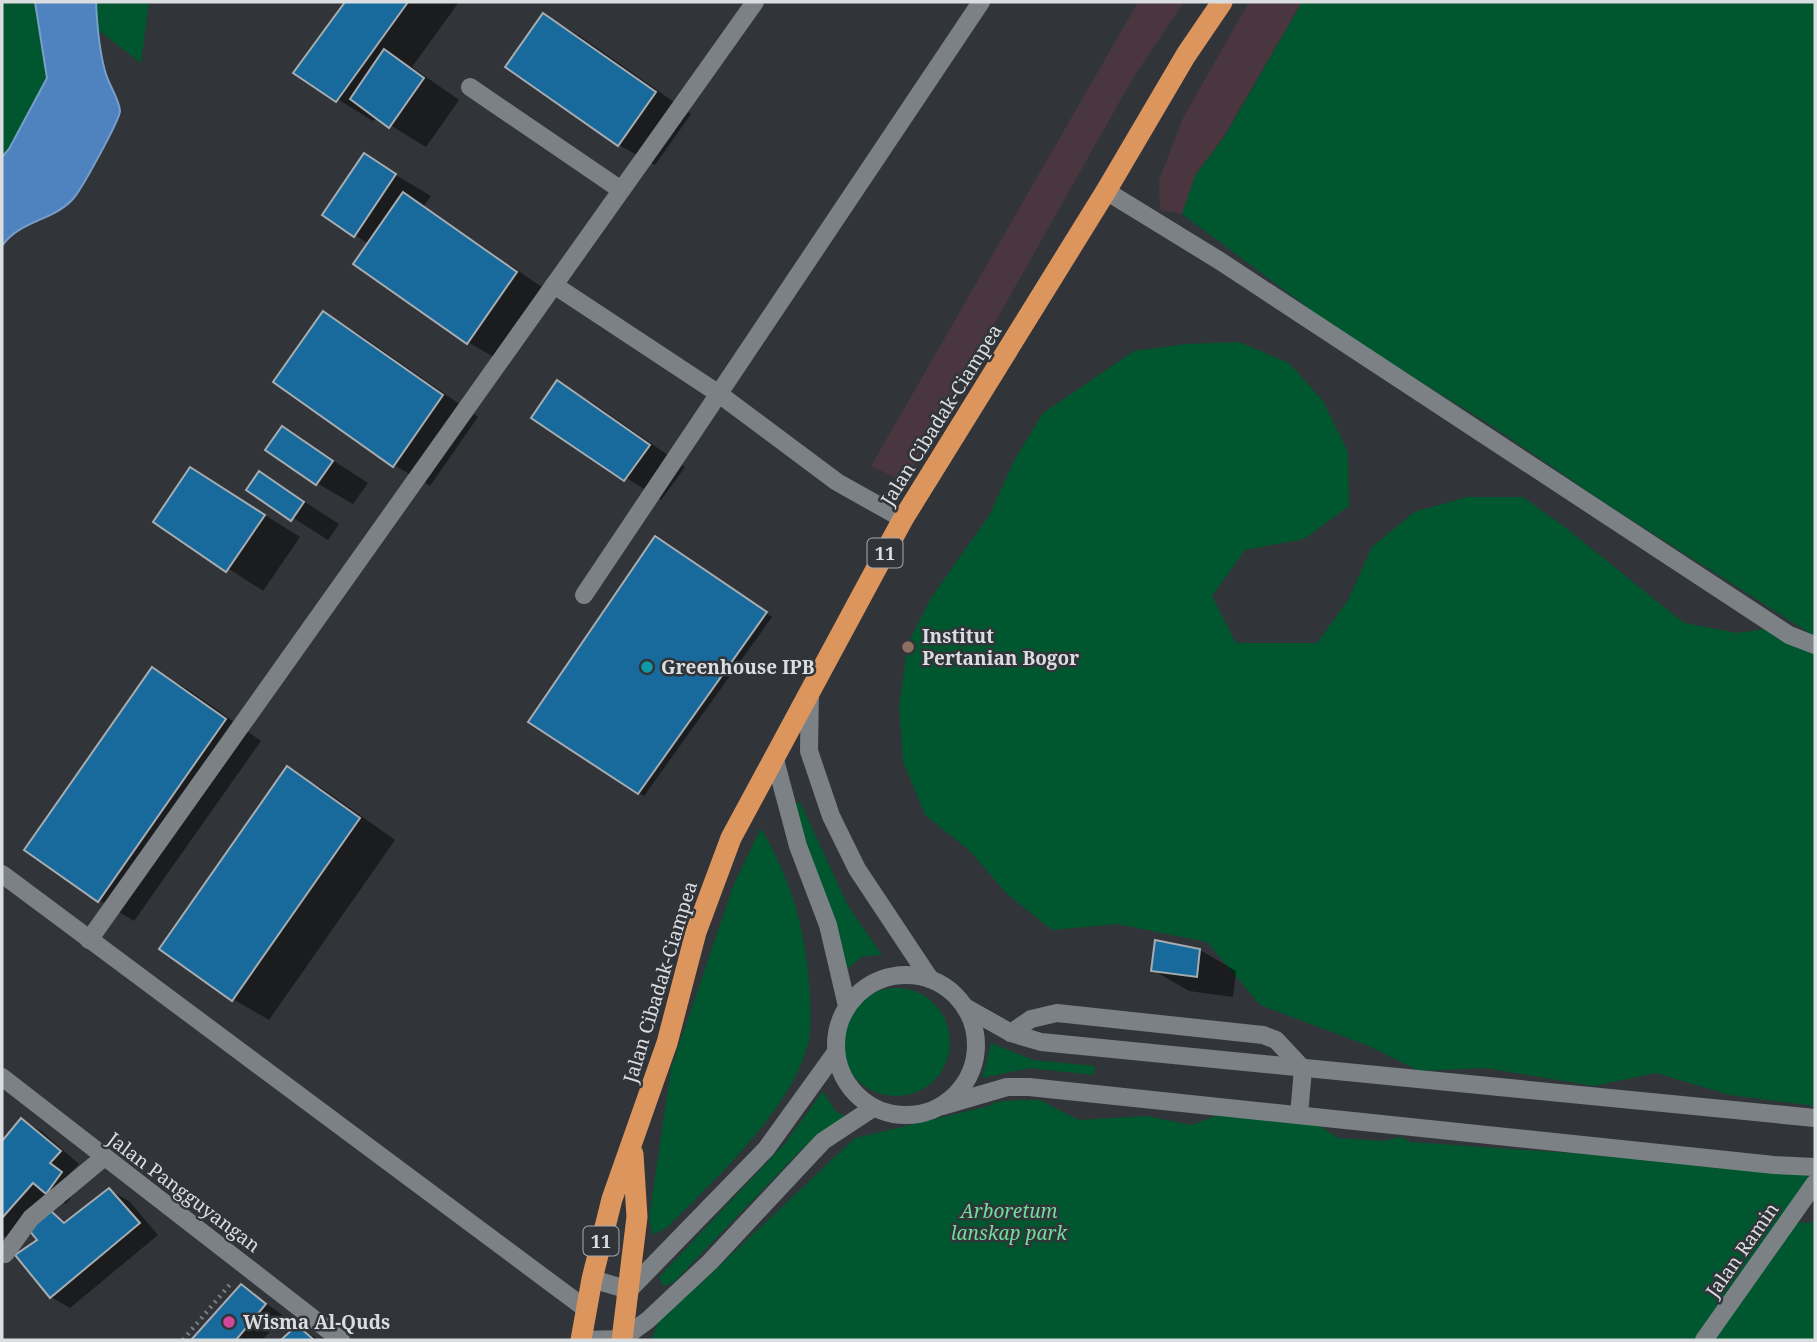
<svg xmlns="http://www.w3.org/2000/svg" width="1817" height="1342" font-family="'Noto Serif',serif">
  <rect width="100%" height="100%" fill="#313539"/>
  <g fill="#49363e">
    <path d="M1138,2H1184L1133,78L905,482L871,466Z"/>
    <path d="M1249,2H1302L1224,136L1196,174L1182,214L1160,210L1159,180L1183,118Z"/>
  </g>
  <g fill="#00562e">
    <path d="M2,2H35L47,78L9,149L2,157Z"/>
    <path d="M96,2H149L141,63L97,29Z"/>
    <path d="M1302,2H1815V1106L1730,1095L1656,1073L1594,1086L1485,1068L1419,1071L1369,1046L1260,1005L1207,942L1117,924L1052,930L1007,894L970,851L925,815L903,761L899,706L908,643L931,598L990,514L1014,461L1043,413L1134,351L1186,344L1239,342L1289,363L1323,401L1348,452L1349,506L1304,539L1245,550L1212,596L1236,643H1317L1348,600L1372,547L1414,512L1467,497H1523L1566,528L1684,623L1737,633L1767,629L1814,636L1605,503L1489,424L1346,336L1182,214L1196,174L1225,136Z"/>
    <path d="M800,802L848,906L882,955L863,956L845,971L788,806Z"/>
    <path d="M761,828C787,875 800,909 807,963C809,986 812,1009 810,1032C802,1100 714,1180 668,1227L653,1235L649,1219L671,1068L734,884Z"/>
    <circle cx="896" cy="1042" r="54"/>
    <path d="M991,1043L1033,1060L1095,1066L1094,1075L1030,1068L982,1078Z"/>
    <path d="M823,1091L835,1111L845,1116L802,1149L673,1283L663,1286L659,1277L786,1142Z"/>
    <path d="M1017,1100H1040L1078,1120L1147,1116L1191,1125L1216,1116L1245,1111L1313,1122L1338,1138L1383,1141L1400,1137L1411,1142L1815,1170L1794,1222L1811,1223L1815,1217V1340H652C656,1319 675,1296 696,1288L855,1138L989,1106L995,1102Z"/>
  </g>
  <path fill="#4e83bf" stroke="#789ec9" stroke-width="2" d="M35,2H96C97,25 99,49 105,71C108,84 119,98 120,111C120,119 80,193 72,200C52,221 19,221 2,246V157L9,149L47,78Z"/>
  <g fill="#0007">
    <path d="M347,2H459L412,67L459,100L426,147L377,117L373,121L296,73Z"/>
    <path d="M544,15L580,36L691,114L655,165L619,145Z"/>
    <path d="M364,156L431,196L424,206L552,294L504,363L468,342L369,244L355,235Z"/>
    <path d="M323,313L359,334L478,417L430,486L394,465Z"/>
    <path d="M557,382L593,403L685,467L661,500L534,418Z"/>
    <path d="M283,428L368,483L353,504L317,483Z"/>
    <path d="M191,469L300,537L263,591L156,521Z"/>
    <path d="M260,473L339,524L328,540L248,489Z"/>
    <path d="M661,542L772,617L644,796L530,722Z"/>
    <path d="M153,669L189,690L261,741L134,921L99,900Z"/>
    <path d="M287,769L323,789L395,840L269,1020L233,999Z"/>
    <path d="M1200,950L1236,971L1233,997L1189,991L1153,970Z"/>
    <path d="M22,1120L41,1131L79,1164L68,1175L80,1184L66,1204L51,1195L11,1240L2,1235V1144Z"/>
    <path d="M109,1190L129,1201L158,1235L70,1308L51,1297L40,1241L51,1213L67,1222Z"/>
    <path d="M241,1286L284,1316L262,1340H194Z"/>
    <path d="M297,1327L316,1338L319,1340H284Z"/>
  </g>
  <g fill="#186a9c" stroke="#a7acb1" stroke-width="2">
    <path d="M345,2H408L336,102L293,73Z"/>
    <path d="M543,13L656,92L618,146L505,67Z"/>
    <path d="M384,49L424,78L389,128L350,99Z"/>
    <path d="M364,153L396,174L354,237L322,215Z"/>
    <path d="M403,192L517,272L467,344L353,264Z"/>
    <path d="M323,311L443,395L393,467L273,382Z"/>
    <path d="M557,380L650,445L624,481L531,418Z"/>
    <path d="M282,426L333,461L316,485L265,450Z"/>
    <path d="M190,467L265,515L226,572L153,522Z"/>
    <path d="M259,471L304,502L291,521L246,490Z"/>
    <path d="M655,536L767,612L638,794L528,722Z"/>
    <path d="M152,667L226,719L98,902L24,850Z"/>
    <path d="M287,766L360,818L232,1001L159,949Z"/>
    <path d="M1155,940L1200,949L1197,977L1151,971Z"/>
    <path d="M21,1118L61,1151L50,1163L62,1172L46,1194L33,1183L2,1218V1141Z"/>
    <path d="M109,1188L140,1223L50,1298L15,1255L37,1240L29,1230L51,1211L64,1223Z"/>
    <path d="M241,1284L266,1304L236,1340H191Z"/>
    <path d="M297,1325L314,1340H281Z"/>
  </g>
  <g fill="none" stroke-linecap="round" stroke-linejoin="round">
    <path stroke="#7b7f82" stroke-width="4.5" stroke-dasharray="2 5" stroke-linecap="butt" d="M183,1340L232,1282"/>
    <g stroke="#7c8186" stroke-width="18">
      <path d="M470,87L621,190"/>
      <path d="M1106,191L1220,261L1789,635L1815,645"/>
      <path d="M554,285L719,394L837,482L903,519"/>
      <path d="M584,595L981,2"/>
      <path d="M810,690L809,751L831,816L857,869L930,979"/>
      <path d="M774,756L798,846L828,925L847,1006"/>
      <path d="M2,874L586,1309"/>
      <path d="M89,940L755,2"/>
      <circle cx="906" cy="1045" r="70"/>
      <path d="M965,1007L1011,1033L1041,1042L1815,1118"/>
      <path d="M1011,1033L1031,1019L1057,1013L1263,1035L1276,1040L1303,1069L1299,1115"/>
      <path d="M942,1106L1007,1087H1029L1774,1165L1815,1167"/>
      <path d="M5,1254L31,1218L103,1158"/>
      <path d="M592,1279L629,1290L766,1149L836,1052"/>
      <path d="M581,1340L622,1339L648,1320L710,1262L823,1141L873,1108"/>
      <path d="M1704,1340L1815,1183"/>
    </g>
    <path stroke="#7c8186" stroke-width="18" d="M2,1077L341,1340"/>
    <g stroke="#dd955e" stroke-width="21">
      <path d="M581,1340L592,1279L612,1199L667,1043L696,932L731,838L903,519L1106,191L1186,55L1222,2"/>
      <path d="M622,1340L637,1217L633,1154"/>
    </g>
  </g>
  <circle fill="#8d6e63" stroke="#313539" stroke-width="2.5" cx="908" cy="647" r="7"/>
  <circle fill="#0f9aa8" stroke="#313539" stroke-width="2.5" cx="647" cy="667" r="7"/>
  <circle fill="#d1479c" stroke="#313539" stroke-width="2.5" cx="229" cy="1322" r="7"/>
  <g text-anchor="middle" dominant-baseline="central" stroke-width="5" stroke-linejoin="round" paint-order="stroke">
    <g fill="#313539" stroke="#a8abaf" stroke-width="2">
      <rect x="867.5" y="538.5" width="35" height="29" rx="5"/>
      <rect x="583.5" y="1226.5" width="35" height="29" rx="5"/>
    </g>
    <g font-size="18" font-weight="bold" fill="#dbdee1">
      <text x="885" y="553">11</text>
      <text x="601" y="1241">11</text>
    </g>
    <g font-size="19" fill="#dbdee1" stroke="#313539">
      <text transform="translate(941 415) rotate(-58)">Jalan Cibadak-Ciampea</text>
      <text transform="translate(660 982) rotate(-73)">Jalan Cibadak-Ciampea</text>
      <text transform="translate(184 1192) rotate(37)">Jalan Pangguyangan</text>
      <text transform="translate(1742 1250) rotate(-55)">Jalan Ramin</text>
    </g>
    <g font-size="19" font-weight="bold" fill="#dbdee1" stroke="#313539" text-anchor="start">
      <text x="922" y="636">Institut<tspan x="922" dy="22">Pertanian Bogor</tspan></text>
      <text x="661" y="667">Greenhouse IPB</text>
      <text x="243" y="1322">Wisma Al-Quds</text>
    </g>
    <g font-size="19" font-style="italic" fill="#71de9b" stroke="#313539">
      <text x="1009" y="1211">Arboretum<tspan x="1009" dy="22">lanskap park</tspan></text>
    </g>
  </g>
  <rect width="1817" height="1342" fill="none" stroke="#dbdee1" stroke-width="7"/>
</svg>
